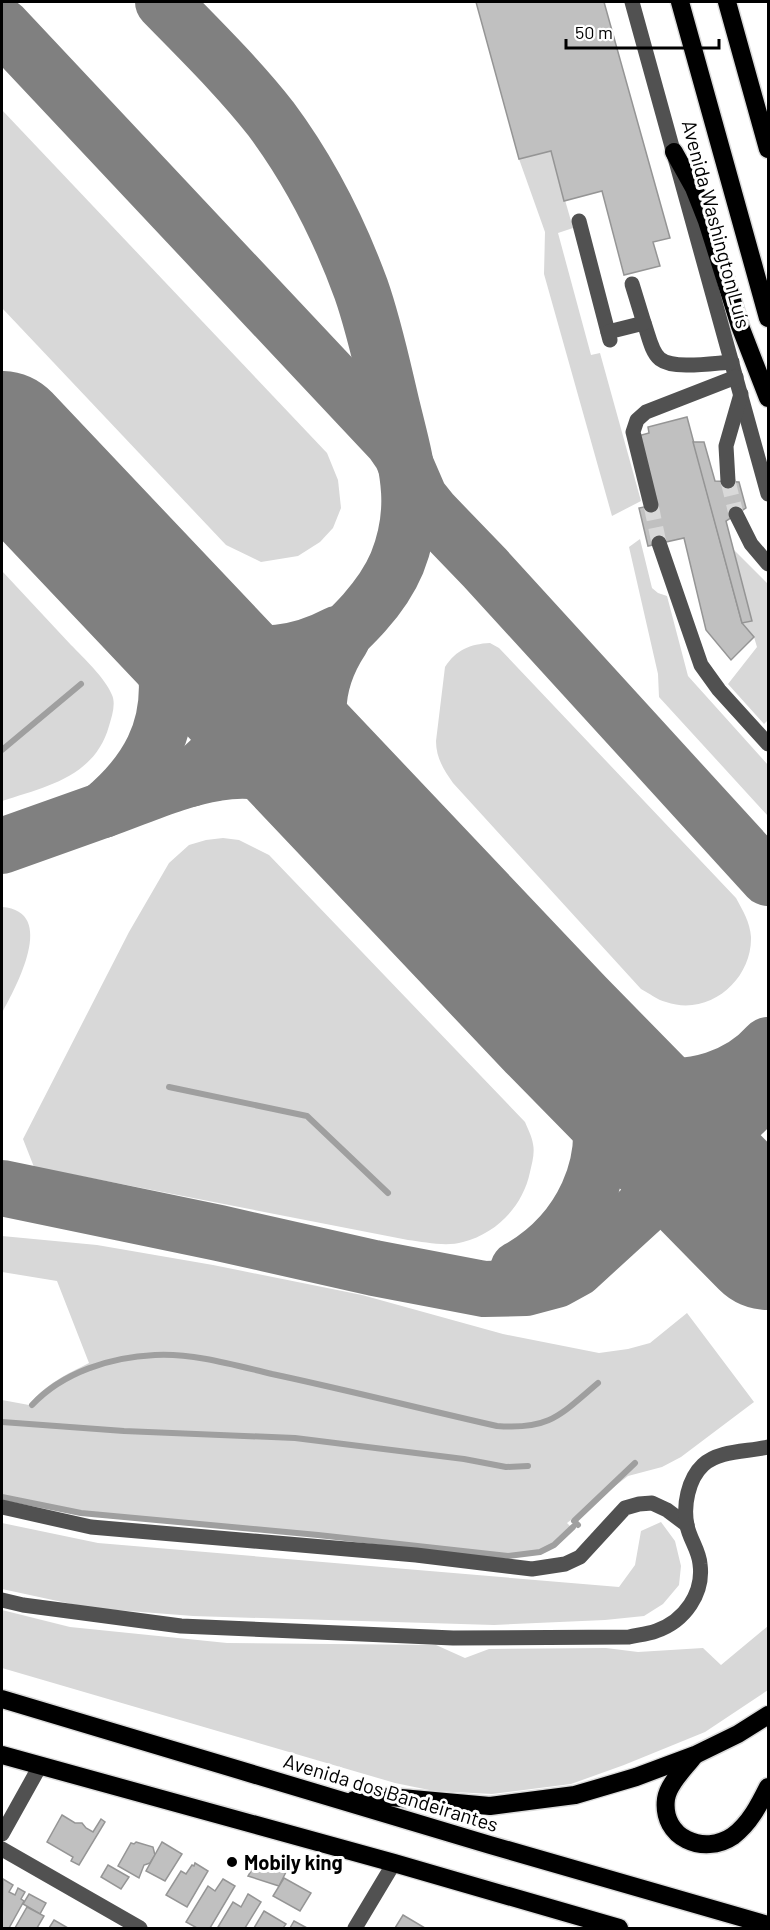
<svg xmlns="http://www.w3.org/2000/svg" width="770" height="1930" font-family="Barlow,sans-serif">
  <rect width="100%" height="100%" fill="#fff"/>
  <g fill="#d8d8d8">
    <path d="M2,110L327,453L338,480L341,508L333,528L320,542L298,556L261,562L226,545L2,308Z"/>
    <path d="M551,151L573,228L558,233L591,355L600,353L641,501L612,516L544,274L545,232L519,159Z"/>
    <path d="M640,539L652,588L658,593L667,596L688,676L768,765V816L659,697L658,674L629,547Z"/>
    <path d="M734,550L768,584V720L764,724L728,684L757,647L754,637L742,623L751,621Z"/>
    <path d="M2,571C25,596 48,620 71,645C83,657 106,679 112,695C116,704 112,716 109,726C95,777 45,787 2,801Z"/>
    <path d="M490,643L499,648L736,898C743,911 750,922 751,937C752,980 709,1017 666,1002C657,1000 649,993 641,989L453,783C444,770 436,758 436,741L445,667C456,650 470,644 490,643Z"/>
    <path d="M223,838L239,840L269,855L525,1122C528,1129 532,1137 533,1144C535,1153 532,1163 530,1172C523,1206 497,1233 463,1242C446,1247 425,1242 408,1240L34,1167L23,1139L129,932L169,863L189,845L206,840Z"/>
    <path d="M2,907C58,911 16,987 2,1013Z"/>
    <path d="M2,1236L97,1245L213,1265L362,1295L503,1334L599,1353L628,1349L650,1343L687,1313L754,1402L681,1457L662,1467L628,1476L567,1523L571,1527C549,1549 538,1553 508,1554L318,1533L81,1511L2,1495V1400L29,1405C46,1384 65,1375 89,1363L57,1281L2,1272Z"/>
    <path d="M661,1522L675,1541L681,1566L679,1585L663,1604L644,1616L605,1620L494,1625L193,1616L90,1608L2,1589V1523L98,1543L619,1587L635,1565L641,1531Z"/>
    <path d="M2,1610L70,1627L227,1643L436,1645L465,1658L489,1649L606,1648L638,1652L703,1648L721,1665L768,1626V1690L705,1732L624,1765L571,1784L492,1794L434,1791L395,1783L2,1668Z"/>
  </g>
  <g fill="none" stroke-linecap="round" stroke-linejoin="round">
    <g stroke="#9f9f9f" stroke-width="6">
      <path d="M2,750L81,684"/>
      <path d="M169,1087L307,1116L388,1193"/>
      <path d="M32,1405C63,1372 111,1357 155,1355C194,1353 234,1365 272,1374C347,1390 422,1409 497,1426C550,1430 560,1415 598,1383"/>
      <path d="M2,1422L124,1431L295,1438L464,1459L506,1467L528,1466"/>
      <path d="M2,1497L81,1513L318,1535L508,1556L540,1552L554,1545L573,1527"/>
      <path d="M578,1525L574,1521L635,1463"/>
    </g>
    <g stroke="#808080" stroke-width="56">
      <path d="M163,2C200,40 238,77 271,119C309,170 339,229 361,289C374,326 382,364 391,402C405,461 421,503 397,563C379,606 339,638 306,669C267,706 229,743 190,779"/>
      <path d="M2,26L392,441L401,454L420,498L432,513L485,568L768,878"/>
      <path d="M144,591C152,616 163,644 166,670C172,730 147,773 103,810C140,797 178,779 217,773C260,765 310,779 344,805C352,812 360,820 368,827"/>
      <path d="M167,614C183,624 200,638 217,645C257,661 301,653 337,634"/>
      <path d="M342,639C303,698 318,745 347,804"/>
      <path d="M2,846L103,810"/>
      <path d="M590,1060C610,1068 630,1079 651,1083C692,1092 740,1077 768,1045"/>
      <path d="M2,1188L219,1233L374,1268L484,1289L526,1288L556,1280L576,1269L692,1163L768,1089"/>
      <path d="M518,1269C580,1234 616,1163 595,1093C587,1069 570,1046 556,1025"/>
    </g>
    <path stroke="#808080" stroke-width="138" d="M2,440L556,1025L768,1241"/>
  </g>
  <g fill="#c0c0c0" stroke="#959595" stroke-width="1.5">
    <path d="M476,2H604L670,238L653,242L660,266L624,275L602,191L564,201L551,151L519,159Z"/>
    <path d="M687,417L742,623L754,637L731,660L706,630L684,538L648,546L639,508L654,505L638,436L649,433L648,427Z"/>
    <path d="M693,442H704L715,481L739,482L746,508L726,521L752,621L742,623Z"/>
    <path d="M62,1815L75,1823H82L86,1828L93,1832L101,1819L105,1822L79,1865L71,1861L73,1857L47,1842Z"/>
    <path d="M136,1842L153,1847L155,1855L150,1863L144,1865L139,1878L118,1866L131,1843L134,1844Z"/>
    <path d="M162,1842L182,1854L165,1881L146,1871Z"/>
    <path d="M195,1863L208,1871L187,1907L166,1895L181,1871L186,1874L192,1865L194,1866Z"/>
    <path d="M256,1863L286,1872L279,1886L248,1876Z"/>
    <path d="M108,1865L129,1877L121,1889L101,1877Z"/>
    <path d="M284,1878L311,1893L300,1911L273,1896Z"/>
    <path d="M3,1879L13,1885L9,1892L15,1895L18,1888L25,1892L21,1899L24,1901L9,1928H2Z"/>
    <path d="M223,1879L235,1886L210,1928H197L186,1922L208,1886L215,1891Z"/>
    <path d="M29,1894L46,1903L40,1914L23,1904Z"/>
    <path d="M248,1894L261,1902L245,1928H222L218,1927L233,1902L241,1907Z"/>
    <path d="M27,1907L44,1916L37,1928H15Z"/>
    <path d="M264,1911L286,1924L283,1928H254Z"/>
    <path d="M403,1915L425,1928H395Z"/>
    <path d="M54,1920L68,1928H49Z"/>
    <path d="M294,1921L307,1928H290Z"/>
  </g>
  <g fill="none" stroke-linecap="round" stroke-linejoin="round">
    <g stroke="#d9d9d9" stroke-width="15" stroke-dasharray="15 8" stroke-linecap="butt">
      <path d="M728,481L736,514"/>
      <path d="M651,505L659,543"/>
    </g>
    <defs>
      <g id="highway">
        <path d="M680,2L768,318"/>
        <path d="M727,2L768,149"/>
        <path d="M674,152L694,188L707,221L740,326L768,398"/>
        <path d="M2,1699L490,1845L768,1925"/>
        <path d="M2,1755L394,1863L619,1928"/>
        <path d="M694,1756C685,1768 668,1784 666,1799C661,1838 704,1856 733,1836C750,1823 759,1805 768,1787"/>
        <path d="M354,1800L390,1797L490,1806L575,1795L636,1777L695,1755L738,1734L768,1715"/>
      </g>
    </defs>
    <use href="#highway" stroke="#dbdbdb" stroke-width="21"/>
    <g stroke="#515151" stroke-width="15">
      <path d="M632,2L768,494"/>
      <path d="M579,221L610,340"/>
      <path d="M644,323C648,333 651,352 660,359C674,370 714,363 732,362"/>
      <path d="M608,332L644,323L632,284"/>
      <path d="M728,481L726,446L741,394"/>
      <path d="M651,505L633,432L637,420L646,412L736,377"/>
      <path d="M736,514L751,544L768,564"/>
      <path d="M659,543L701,665L719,690L768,744"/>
      <path d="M2,1507L91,1527L416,1555L532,1569L565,1564L580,1557L625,1508L639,1504L652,1503L667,1510L687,1525"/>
      <path d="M2,1600L23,1605L181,1626L453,1638L629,1637C638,1635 648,1634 656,1631C685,1621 704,1593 700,1564C699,1550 689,1538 687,1525C683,1506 688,1479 703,1465C719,1450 748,1452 768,1447"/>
      <path d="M2,1834L40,1766"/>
      <path d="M2,1849L140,1928"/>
      <path d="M355,1928L394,1863"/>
    </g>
    <use href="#highway" stroke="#000" stroke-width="18"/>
  </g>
  <circle fill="#000" stroke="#fff" stroke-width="2" cx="232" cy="1862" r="6"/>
  <g text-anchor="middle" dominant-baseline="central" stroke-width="6" stroke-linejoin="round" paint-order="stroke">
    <g font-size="20" fill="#000" stroke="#fff">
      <text transform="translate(717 224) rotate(75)">Avenida Washington Luís</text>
      <text transform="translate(391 1792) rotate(17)">Avenida dos Bandeirantes</text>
    </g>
    <g font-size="20" font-weight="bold" fill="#000" stroke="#fff" text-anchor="start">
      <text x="244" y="1862">Mobily king</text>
    </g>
  </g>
  <rect width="770" height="1930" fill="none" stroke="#000000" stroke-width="6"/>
  <path d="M566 39v9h153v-9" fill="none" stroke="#000000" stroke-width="3"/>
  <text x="575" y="39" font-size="18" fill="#000000" stroke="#ffffff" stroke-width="4.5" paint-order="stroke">50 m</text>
</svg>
